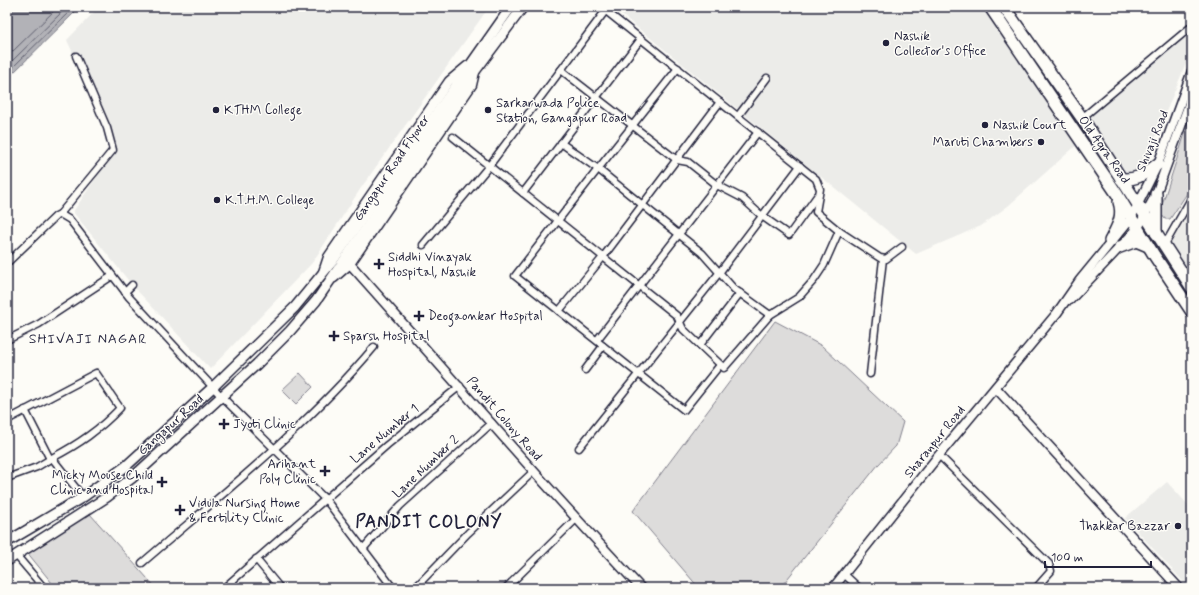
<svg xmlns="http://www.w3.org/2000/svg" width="1199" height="595" font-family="Mynerve,sans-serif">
  <rect width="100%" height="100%" fill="#fdfcf7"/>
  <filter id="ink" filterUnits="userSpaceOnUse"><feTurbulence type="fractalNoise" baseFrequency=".025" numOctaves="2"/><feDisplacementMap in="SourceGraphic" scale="8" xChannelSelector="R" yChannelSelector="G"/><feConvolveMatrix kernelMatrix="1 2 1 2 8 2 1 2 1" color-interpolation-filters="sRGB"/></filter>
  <g filter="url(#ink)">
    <g fill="#ecece9">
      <path d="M99,7H489L361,188L312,263L210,369L132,285L73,212L116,148L67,40Z"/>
      <path d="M612,7H981L1079,143L1008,206L981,226L916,254Z"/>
      <path d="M1192,28V49L1144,165L1137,174L1125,171L1086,119Z"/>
      <path d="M1192,210V275L1171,243Z"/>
      <path d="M1167,482L1192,509V588H1189L1125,518Z"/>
    </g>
    <g fill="#dddcdb" stroke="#807f8b">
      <path d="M1192,112V186L1170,219H1165L1162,215L1161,208Z"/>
      <path d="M775,321L822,346L903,422L896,446L878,465L780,588H699L633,511Z"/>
      <path d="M300,373L313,387L296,404L282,390Z"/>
      <path d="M90,514L156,588H56L26,551Z"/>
    </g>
    <path fill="#b2b2b7" stroke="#787885" d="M7,7H80L7,79Z"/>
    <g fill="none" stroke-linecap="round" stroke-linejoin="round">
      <g stroke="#5c5c6d" stroke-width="1">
        <path d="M7,57L58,7"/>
        <path d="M7,66L67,7"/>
        <path d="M7,73L74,7"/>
      </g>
      <defs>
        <g id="street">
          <path d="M601,7L816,179L820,189L816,212L839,231L880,258L886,259L902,247"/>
          <path d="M678,68L598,169L702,253L734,289L770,315"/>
          <path d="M561,70L677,160L688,162L717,185L742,198L762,216L789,235L817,196"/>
          <path d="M738,116L767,78"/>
          <path d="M1082,118L1192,26"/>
          <path d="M453,137L677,316L683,329L724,368L770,315L799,297L814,280L824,265L839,231"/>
          <path d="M561,143L598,169L515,276L684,410L720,365"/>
          <path d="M523,193L641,39"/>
          <path d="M60,214L113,150L107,128L76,56"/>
          <path d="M423,245L489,166L606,10"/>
          <path d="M1164,246L1192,197"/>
          <path d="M7,263L56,216L60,214L70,220L129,297L222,397L326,500L393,588"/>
          <path d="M125,292L132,285"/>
          <path d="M559,311L603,257L720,102"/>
          <path d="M7,340L39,324L112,276"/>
          <path d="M597,340L758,132"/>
          <path d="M700,345L740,293"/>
          <path d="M585,370L603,346"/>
          <path d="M870,374L883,259"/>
          <path d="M25,410L50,459"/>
          <path d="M7,420L96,373L120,408C99,430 79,444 52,458"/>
          <path d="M579,448L719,273L800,166"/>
          <path d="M939,455L1049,564L1051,571L1036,588"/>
          <path d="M7,478L37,467L52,458L83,497"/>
          <path d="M363,549L400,506L492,423"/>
          <path d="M16,555L44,588"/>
          <path d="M256,559L280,588"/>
          <path d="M142,563C221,495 307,427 374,347"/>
          <path d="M844,574L859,588"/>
          <path d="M224,588L387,445L460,386"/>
          <path d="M415,588L468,533L534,471"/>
          <path d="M506,588L576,519"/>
        </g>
        <g id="secondary">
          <path d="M350,264C447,372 541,483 641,588"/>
          <path d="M323,272L328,257L449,81L467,66"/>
          <path d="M334,278L350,264L472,85L475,72"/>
          <path d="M1070,300L1138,228L1156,194L1192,96"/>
          <path d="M996,388L1179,588"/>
          <path d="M833,588L939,455L1057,313L1080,280L1131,218L1158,164L1192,71"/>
        </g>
        <g id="primary">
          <path d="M7,542L83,497L125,467L213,387L295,307L332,262L511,7"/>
          <path d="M7,561L107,497L132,478L257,364L290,331L316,301L461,90L523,7"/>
        </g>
        <g id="highway">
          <path d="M990,7L1117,194L1154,255L1192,312"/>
          <path d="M1004,7L1082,118L1192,288"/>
          <path d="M1121,179C1139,180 1144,174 1158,164"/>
          <path d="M1156,194V233"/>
          <path d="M1110,241C1117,227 1124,217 1119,202"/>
          <path d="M1120,247L1136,241L1148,246"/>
        </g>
      </defs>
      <use href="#street" stroke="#22223b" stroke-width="9"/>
      <use href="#secondary" stroke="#22223b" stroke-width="11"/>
      <use href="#primary" stroke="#22223b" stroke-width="12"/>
      <use href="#highway" stroke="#22223b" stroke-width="14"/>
      <use href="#street" stroke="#fdfcf7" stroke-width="6"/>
      <use href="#secondary" stroke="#fdfcf7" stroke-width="8"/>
      <use href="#primary" stroke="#fdfcf7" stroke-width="9"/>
      <use href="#highway" stroke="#fdfcf7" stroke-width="11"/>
    </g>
  </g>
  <g fill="#22223b" stroke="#fdfcf7" stroke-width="1.5">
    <circle cx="886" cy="43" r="4"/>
    <circle cx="216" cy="110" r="4"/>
    <circle cx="488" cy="110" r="4"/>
    <circle cx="985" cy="125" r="4"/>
    <circle cx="1041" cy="142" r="4"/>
    <circle cx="217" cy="200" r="4"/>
    <path d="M377 258h4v4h4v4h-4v4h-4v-4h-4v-4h4z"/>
    <path d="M417 310h4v4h4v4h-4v4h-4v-4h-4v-4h4z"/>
    <path d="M332 330h4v4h4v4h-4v4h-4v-4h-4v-4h4z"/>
    <path d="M222 418h4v4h4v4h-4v4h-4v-4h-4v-4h4z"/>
    <path d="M323 465h4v4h4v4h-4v4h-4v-4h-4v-4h4z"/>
    <path d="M160 476h4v4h4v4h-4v4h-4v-4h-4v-4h4z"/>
    <path d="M178 504h4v4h4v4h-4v4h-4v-4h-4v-4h4z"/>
    <circle cx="1178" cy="526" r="4"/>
  </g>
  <g text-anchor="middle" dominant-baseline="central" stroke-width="3" stroke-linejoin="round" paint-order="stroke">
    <g font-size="13" fill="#22223b" stroke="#fdfcf7" text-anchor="start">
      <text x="894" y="36">Nashik<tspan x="894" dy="15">Collector's Office</tspan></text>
      <text x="496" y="103">Sarkarwada Police<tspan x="496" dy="15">Station, Gangapur Road</tspan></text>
      <text x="224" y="110">KTHM College</text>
      <text x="993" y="125">Nashik Court</text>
      <text x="1033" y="142" text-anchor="end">Maruti Chambers</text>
      <text x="225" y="200">K.T.H.M. College</text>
      <text x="388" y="257">Siddhi Vinayak<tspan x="388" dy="15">Hospital, Nashik</tspan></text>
      <text x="428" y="316">Deogaonkar Hospital</text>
      <text x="343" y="336">Sparsh Hospital</text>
      <text x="233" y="424">Jyoti Clinic</text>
      <text x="316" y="464" text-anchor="end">Arihant<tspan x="316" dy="15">Poly Clinic</tspan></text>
      <text x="153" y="475" text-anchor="end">Micky Mouse Child<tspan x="153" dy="15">Clinic and Hospital</tspan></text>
      <text x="189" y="503">Vidula Nursing Home<tspan x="189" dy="15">&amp; Fertility Clinic</tspan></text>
      <text x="1170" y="526" text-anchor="end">Thakkar Bazzar</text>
    </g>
    <g font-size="13" fill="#22223b" stroke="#fdfcf7">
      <text transform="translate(1153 141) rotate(-68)">Shivaji Road</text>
      <text transform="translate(1104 150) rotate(55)">Old Agra Road</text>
      <text transform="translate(392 168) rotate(-56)">Gangapur Road Flyover</text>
      <text transform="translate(504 419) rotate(49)">Pandit Colony Road</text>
      <text transform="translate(171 425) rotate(-42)">Gangapur Road</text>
      <text transform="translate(385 434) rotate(-40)">Lane Number 1</text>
      <text transform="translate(935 442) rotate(-51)">Sharanpur Road</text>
      <text transform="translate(426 467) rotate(-43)">Lane Number 2</text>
    </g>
    <g font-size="14" letter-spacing="1" fill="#22223b" stroke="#fdfcf7">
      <text x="88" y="339">SHIVAJI NAGAR</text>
    </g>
    <g font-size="17" font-weight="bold" letter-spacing="1" fill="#22223b" stroke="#fdfcf7">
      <text x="429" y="522">PANDIT COLONY</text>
    </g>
  </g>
  <rect width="1199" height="595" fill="none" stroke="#fdfcf7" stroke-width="24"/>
  <rect x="12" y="12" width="1175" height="571" fill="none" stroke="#22223b" stroke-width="1.5" filter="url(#ink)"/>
  <path d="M1045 561v6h106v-6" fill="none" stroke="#22223b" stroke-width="2"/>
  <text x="1051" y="561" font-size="12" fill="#22223b" stroke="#fdfcf7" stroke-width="3" paint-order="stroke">100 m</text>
</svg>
